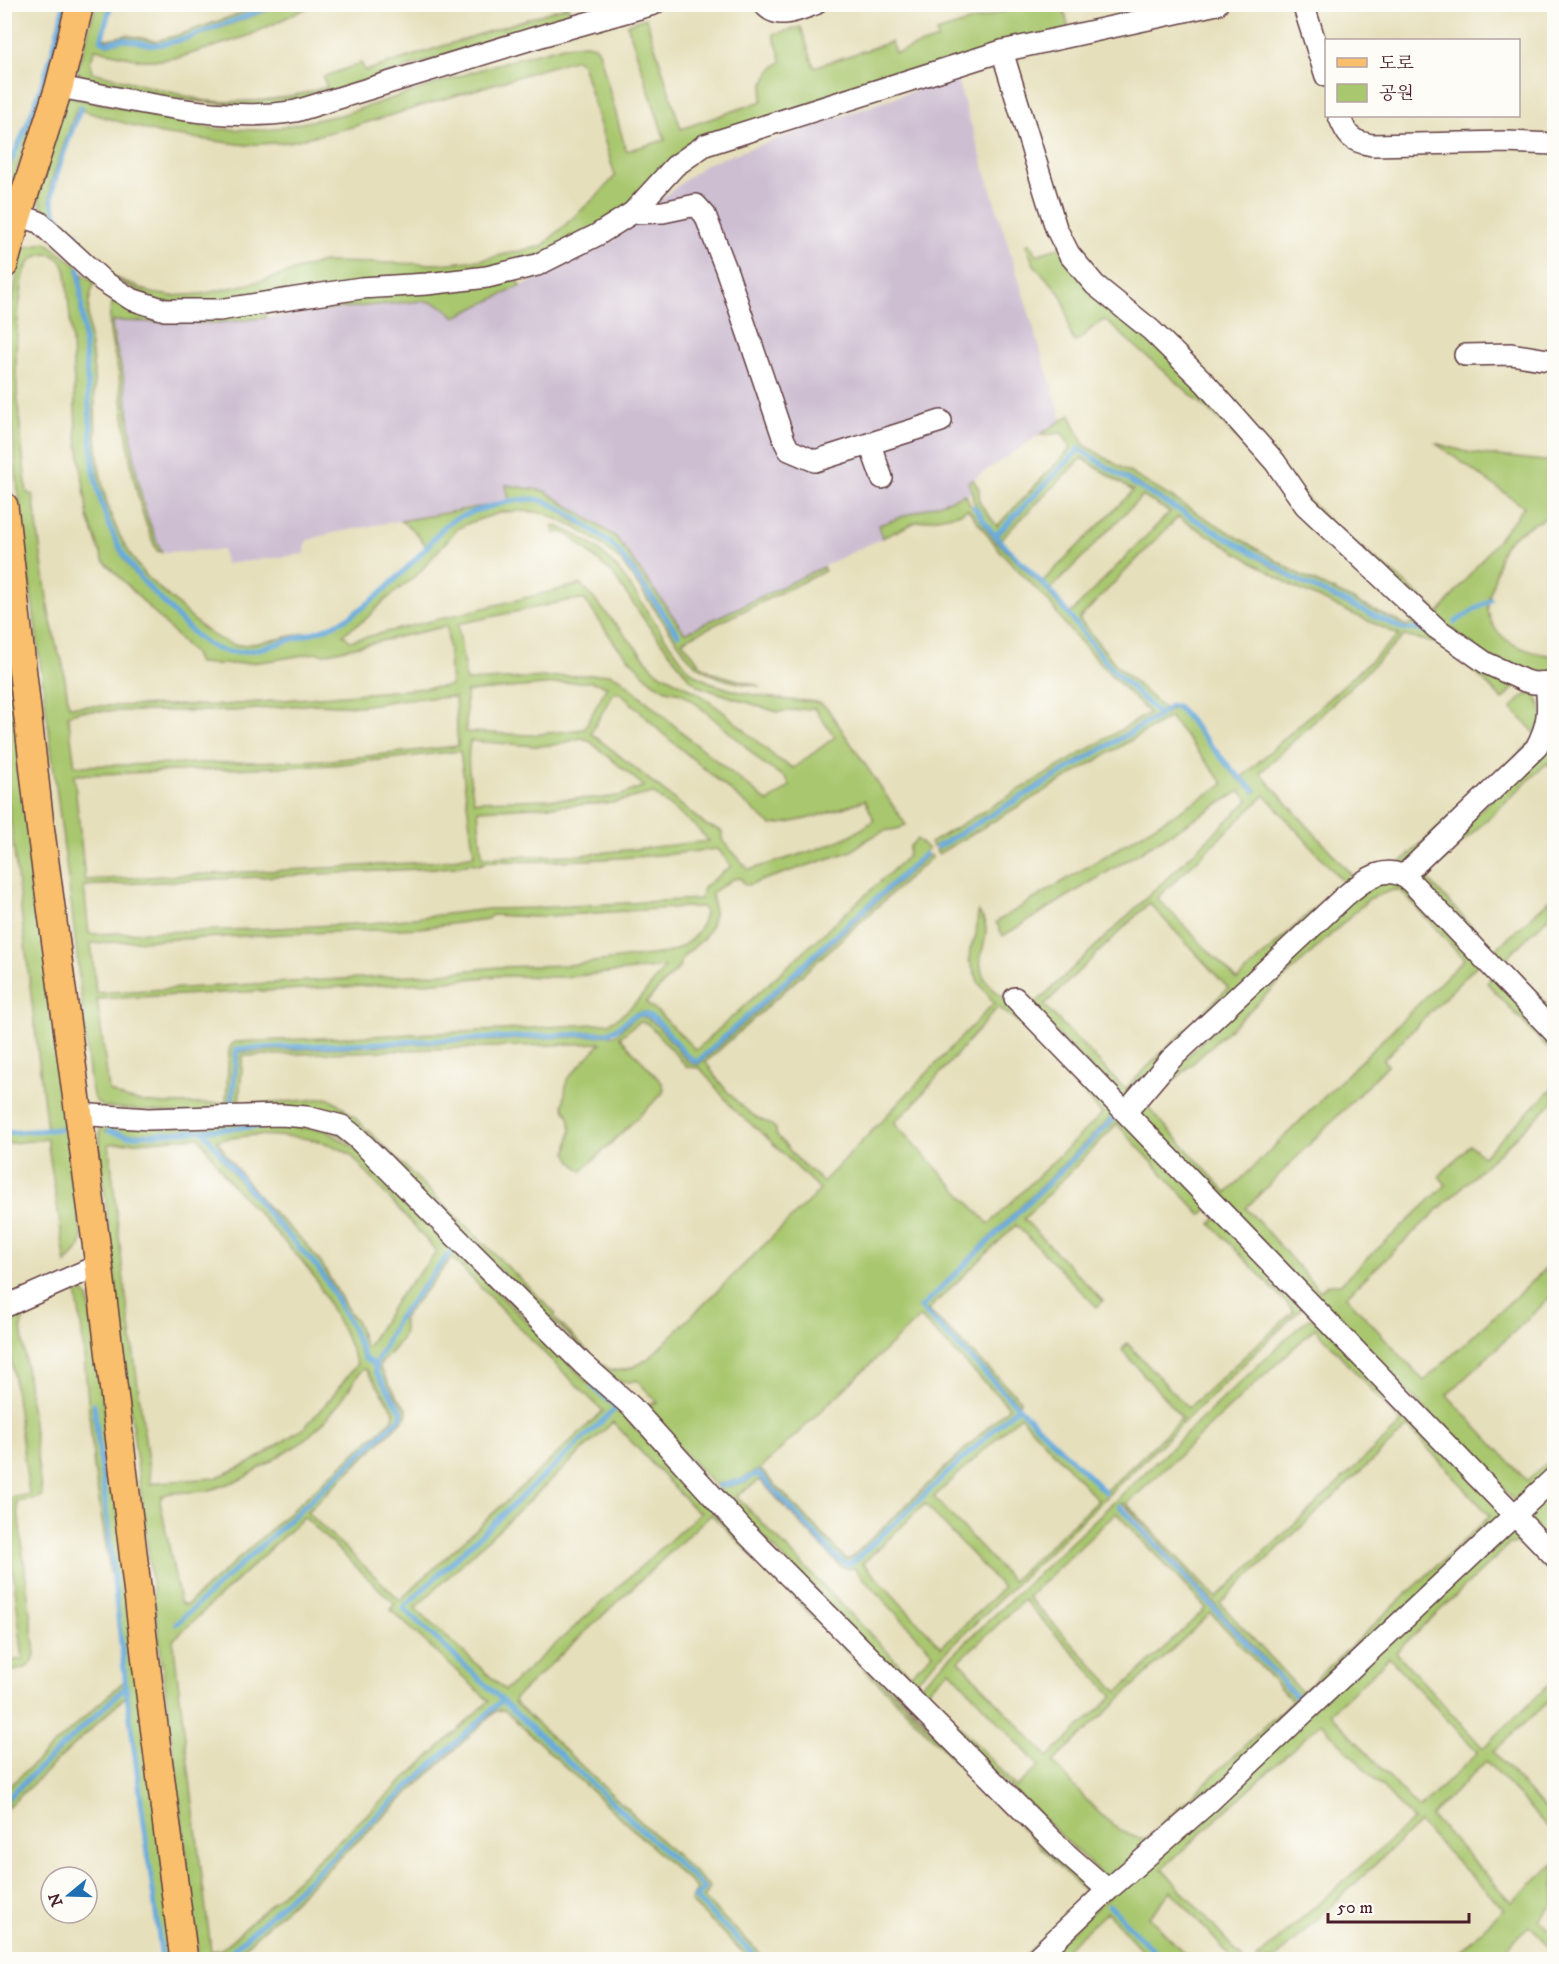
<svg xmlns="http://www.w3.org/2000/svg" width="1559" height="1964" font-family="'IM FELL DW Pica','Noto Serif KR',serif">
  <rect width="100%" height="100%" fill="#fdfcf7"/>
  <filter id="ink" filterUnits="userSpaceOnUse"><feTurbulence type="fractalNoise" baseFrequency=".0167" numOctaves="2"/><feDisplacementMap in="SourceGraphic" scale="12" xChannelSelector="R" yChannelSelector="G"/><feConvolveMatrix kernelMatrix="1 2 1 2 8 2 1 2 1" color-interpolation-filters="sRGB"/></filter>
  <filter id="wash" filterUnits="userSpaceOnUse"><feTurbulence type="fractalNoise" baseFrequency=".008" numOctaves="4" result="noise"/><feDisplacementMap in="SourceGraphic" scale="24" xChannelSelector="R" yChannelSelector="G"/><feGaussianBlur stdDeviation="1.35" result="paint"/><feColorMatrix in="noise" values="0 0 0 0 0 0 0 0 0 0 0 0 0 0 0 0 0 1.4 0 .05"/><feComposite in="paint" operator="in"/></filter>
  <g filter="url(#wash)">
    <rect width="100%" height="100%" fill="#e6dfbb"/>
    <path fill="#cdbed2" d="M956,76L1062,420L969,482L972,492L879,525L882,538L685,633L616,537L545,491L506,486L509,500L328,534L306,541L305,554L225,564L223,550L162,552L154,537L146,513L135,466L123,379L112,321L214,323L422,301L441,304L455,317L544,276L613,241L666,195L706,164Z"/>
    <g fill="#a9c76e" stroke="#7a734c" stroke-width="1.5" fill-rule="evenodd">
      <path d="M66,5H69L53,62L13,180L5,191V178L13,161L40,92L61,28Z"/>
      <path d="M96,5H110L101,42L107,45L123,41L152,46L164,45L184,41L283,5H313L248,36L181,57L161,60H141L95,49L90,63L92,72L205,101C248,104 286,100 327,87L323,77L361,63L365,71L568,6L571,16L301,101L269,108L173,99L84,77L77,72Z"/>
      <path d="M264,5H276C244,17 189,41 156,43C146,44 135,38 124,38C116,38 110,43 102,40V38L107,39L127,35L156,41L179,35Z"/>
      <path d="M1025,5H1063L1069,30L703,141L618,216L533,261L227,304L158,302L104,273L152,293L172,296L202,294L262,281L323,262L440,264L480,260L542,246L600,193L615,176L582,64L576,59L352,127L289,142L246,145L161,134L83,111L81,106L77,107L50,185V200L61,226L85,246L87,258C68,239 45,223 38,196L66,96L216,129L268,130L344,114L494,65L563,46L586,44L595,46L599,51L626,151L665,140L627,24L646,18L681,129L762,101C761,84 767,71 782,61L773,34L801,27L814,67L891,42L895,53L938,39L936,32Z"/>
      <path d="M46,242L77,266L93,473C101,512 113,550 140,580C149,590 159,599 168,609C210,654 222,663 282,644C307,636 332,630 354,615C380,597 403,575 424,552C433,543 439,532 449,525C465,512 514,498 535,501C549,502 560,512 571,519C587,528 603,537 616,550C640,574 657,607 677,635L679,633L632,566L608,539L552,503L536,498L509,500L506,485L545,491L616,537L685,633L823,567L825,571L682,641L701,665L713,673L760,686C732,683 708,678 688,657L621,561L596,540L576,528L544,513L522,511L502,512L469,523L457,529L418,574L384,601L366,619L343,634L350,641L581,584L656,671L696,692L725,713L776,758L793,768L835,737L814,708L777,712L700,687L689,678L648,625L612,573L570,536L561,532L554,533L553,525C618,546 634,598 672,647C679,655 686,669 696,675C722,691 758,696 788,700C803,702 815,698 827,708L906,825C895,832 892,828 882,832C871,837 861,843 852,851L748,885L744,884L740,878L733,879L712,893L714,914L710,928L703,939L684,956L678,969L658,989L646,1003L659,1013L696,1050L908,856L909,847L917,839L928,849L697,1060C679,1054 661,1009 639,1012C627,1014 620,1029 607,1031L433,1040L235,1048L229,1106L233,1107L239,1052L615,1035C622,1029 630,1020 637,1017C653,1010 678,1054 689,1062C691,1063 695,1064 698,1065L927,856L930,855L932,857L706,1062C717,1081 737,1105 756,1117C764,1122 770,1122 776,1129V1134L798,1160L823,1182L994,1003L979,983L969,960L970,949L976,935L978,911C999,936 970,954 985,979C992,990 1004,998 1014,1006L1211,1207L1201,1215L1117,1124L1024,1219L1103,1301L1097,1307L1016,1225L928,1310L1021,1400L1019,1404L923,1308L1114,1121L1110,1118L919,1308L1016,1406L854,1561L847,1562L838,1557L758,1470L742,1479L717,1484L720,1488L744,1483L758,1475L837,1561L845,1565H852L1018,1408L1104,1493L1182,1418L1122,1350L1127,1343L1188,1408L1294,1311L1211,1224L1218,1215L1305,1305L909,1687L907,1688L646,1413L651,1403H658L637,1380L629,1382L615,1380L351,1128L103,1107L94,1099L90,1081L72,910L17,483L10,400L7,346L8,324L22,248ZM49,254C60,257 64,263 66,274L72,341L76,429L88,517L103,560L194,654L198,663C238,667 275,660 315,653L324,654L447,626L451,686L225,705L69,706L62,660L58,652L49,613L33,495L27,493C20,426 10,361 21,294C22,284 23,272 29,263C34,256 40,255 49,254ZM571,600H585L616,645L652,682L666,690L681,693L693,701L743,744L763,764L786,778L790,786L768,802L692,741L621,679L610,674L466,681L458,624ZM576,682H592L607,686L584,729L531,735L466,732V692ZM613,693H621L662,733L771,825C804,822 834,811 865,800L874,820C843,846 788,857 749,870L722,840V831L706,825L591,733ZM455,697L458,746L332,760L75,766L68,715L80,711H234L315,704L361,706L406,699ZM581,738L588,740L644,786L622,795L604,798L474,801C470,781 466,761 470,741L536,746L555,745ZM460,751L474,855L443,861L327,868L85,880L74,775L333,765ZM653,793L696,827L709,841L580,855L482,857L478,810L611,803ZM718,849L731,866L704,887L700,899L535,908L488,909L372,923L258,929L89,934L84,886L456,867L470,863L480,865L487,861C564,863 641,858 718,849ZM686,907H702L705,912C702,933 687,946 667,953L568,965L498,967L432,974L96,993L91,943L421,928L487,919L492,915L535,917ZM665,967C651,986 631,1012 609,1023L504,1030L235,1042L231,1045L229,1051L226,1103C195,1103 134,1109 109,1090L97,999L425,983L499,976L566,977ZM998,1007L1022,1025L1102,1114L989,1224L894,1123L910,1108ZM639,1022L646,1023L651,1027L687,1067L700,1068L735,1111L763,1134L820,1190L648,1359C617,1378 608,1373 584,1348C574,1337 564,1328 554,1317L556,1314L355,1118L336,1102L327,1098L273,1103H239L243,1056L601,1043L567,1079L563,1106L569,1116L571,1131L567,1152L573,1163L582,1171L662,1094L664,1089L662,1083L620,1037ZM920,1317L1009,1407L851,1558L846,1559L760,1469ZM1020,1416L1098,1500L1012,1581L934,1497ZM760,1480L840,1566L849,1569L854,1568L933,1653L910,1675L736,1496ZM925,1504L1003,1588L941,1647L863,1563Z"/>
      <path d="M1030,243L1036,255L1060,247L1185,370L1430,628H1403L1293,576L1276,565L1143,487L1079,447L995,534L973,501L972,492L968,482L973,479L979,489V502L997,526L1071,448L1062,433L1039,435L1070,415L1084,445L1297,573L1407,626L1413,621L1337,547L1319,533L1303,517L1276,482L1220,420L1105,320C1092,324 1087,336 1075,342C1065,330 1070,312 1062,298C1056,285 1044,277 1035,266C1031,260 1029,251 1026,245Z"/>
      <path d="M82,274L95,282C81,310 93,347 94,377C96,450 95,512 143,572C152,583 165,593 176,603C193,620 211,639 235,645C243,648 298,634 311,632C285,640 254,655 227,651C202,647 185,624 170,607C153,589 135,573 123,551C95,506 94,453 90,401C86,359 83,316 82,274Z"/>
      <path d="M515,276L521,286L455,317C445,306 437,302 422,301L301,312L299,304Z"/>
      <path d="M114,299L264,310L266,318L214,323L112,321C112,341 121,361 124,381C133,439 134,499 162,552L157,551C131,496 127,435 119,376C115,351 103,323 114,299Z"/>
      <path d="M1435,443L1471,453L1554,462V514C1538,522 1515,531 1504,546C1499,554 1497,568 1495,577C1492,586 1487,599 1488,609C1491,641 1528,653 1554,656V679L1488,660L1323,518L1398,577L1439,613L1524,507Z"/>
      <path d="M1080,451L1142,491L1236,544L1291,579L1403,631L1434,632L1517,684L1503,700L1454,651L1447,646L1404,636L1260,773L1358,882L1124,1101L1020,997L1021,990L1036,1003L1249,800L1240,791L1003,936L996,922L1224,784L1170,717L938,854L936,850L1172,709L1179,710L1233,774L1255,793L1257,790L1242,777L1399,635L1294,587L1178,517L1079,619L1116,665L1164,709L1160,713L1112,667L1069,615L1170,512L1142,496L1050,590L1042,582L1133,491L1082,458L1001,539L998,536ZM1265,795L1343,882L1237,980L1157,898ZM1149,903L1228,988L1125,1089L1044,1005Z"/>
      <path d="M966,494L969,503L994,539L1047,591L1110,669L1157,714L933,847L930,843L1149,713L1109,673L1067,627L1049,602L999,550L968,509L958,514L916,522L882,538L879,525Z"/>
      <path d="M495,504C459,514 451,517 426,546L414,531L401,521Z"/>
      <path d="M4,606L82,1240L79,1248L66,1264L47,1139L5,1144V1134L63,1129H47L4,767Z"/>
      <path d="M1530,693L1535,696C1547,713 1542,731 1534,748L1405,871L1398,865L1535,739L1536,734L1511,708L1524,696Z"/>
      <path d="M1554,699V736L1549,753L1554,758V771L1547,763L1426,877L1494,951L1554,896V912L1505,959L1554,1012V1026L1415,873L1539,753Z"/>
      <path d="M1393,878L1480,962L1383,1060L1388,1065L1246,1208L1320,1291L1328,1284H1340L1446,1185L1439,1176L1470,1145L1483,1156L1554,1087V1101L1346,1296L1424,1381L1554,1261V1294L1447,1395L1527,1481L1554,1456V1472L1518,1504L1139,1118V1103L1350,897ZM1393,890L1401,891L1464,959L1227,1193L1147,1106L1369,899Z"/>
      <path d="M1493,975L1554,1040V1055L1487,983Z"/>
      <path d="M291,1120L322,1124L335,1128L374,1159L542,1330L603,1388L628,1408L750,1543L1065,1860L1094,1883L1098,1893L1094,1899L1029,1959H1021L1089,1896L711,1514L515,1698L514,1702L710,1887L703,1898L766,1959H760L697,1898L705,1888L405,1608L617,1409L747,1547L1024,1824L1091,1889L1093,1890V1887L1070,1867L749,1545L627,1413L601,1393L458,1250L386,1174L355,1145L340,1135L325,1127L282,1123L128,1134L109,1130L105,1131L128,1137L282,1126L325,1130L353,1147L384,1176L453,1248L397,1317L374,1363L366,1358L353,1327L330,1283L318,1266L247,1186L211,1139L208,1138C226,1166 248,1192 270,1218C288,1240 311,1258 327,1283C335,1297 343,1313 350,1328C357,1341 358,1360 373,1365L375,1373L401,1412L399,1417L176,1623L177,1625L401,1419L404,1411L378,1372L376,1365L399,1319L454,1250L600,1395L615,1407L402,1607L500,1700L226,1954L211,1956L212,1959H199L120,1327L99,1144L100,1129L102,1124L109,1122L156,1124ZM254,1135C288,1136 322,1136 351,1155L437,1252L397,1299L368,1346L365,1347L357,1322L349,1312L323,1266L306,1244L264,1203L226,1155L217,1140ZM199,1137L229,1181L302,1261L315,1278L346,1337L357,1364L330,1399L305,1427L250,1463L215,1478L160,1482L151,1484L123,1273L109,1144ZM452,1258L556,1365L603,1411L400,1600L307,1512L407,1416V1409L398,1398L379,1367C388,1351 411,1339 402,1319ZM364,1369L367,1370L394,1411L393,1419L189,1603L185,1605L180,1602L160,1501L162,1496L170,1493L207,1491L242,1479L301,1443L322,1424L338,1405L360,1372ZM613,1422L696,1511L701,1512L505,1690L415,1608ZM304,1517L395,1604L391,1610L489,1701L222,1949L211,1951L173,1640Z"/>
      <path d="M76,1289L81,1290L88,1297L96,1344L175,1959H163L127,1687L95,1404L92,1405L113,1577L110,1572L94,1468L82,1333Z"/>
      <path d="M28,1309L21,1326L42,1497L17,1502L35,1654C32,1670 19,1670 5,1672V1662L23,1659L5,1499L29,1494L8,1335L14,1315Z"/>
      <path d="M1310,1319H1317L1497,1500L1502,1518L1148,1850L1105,1878L912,1693L1303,1323ZM1315,1328L1402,1423L1216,1598L1127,1504ZM1408,1427L1490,1516L1302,1692L1220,1603ZM1123,1503L1303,1701L1302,1703L1298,1702L1119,1508V1504ZM1116,1513L1206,1608L1118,1692L1028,1597ZM1024,1600L1113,1696L1048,1757L959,1661ZM1211,1613L1292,1701L1145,1840C1108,1833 1077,1788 1053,1762ZM950,1670L1039,1766L1016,1787L927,1691Z"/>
      <path d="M1554,1486V1503L1551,1506L1554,1510V1552L1535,1529L1528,1513Z"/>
      <path d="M1518,1529L1554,1564V1577L1523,1545L1517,1543L1510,1544L1396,1652L1483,1748L1554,1680V1696L1493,1752L1554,1819V1834L1486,1761L1431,1816L1512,1902L1554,1864V1904L1539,1920L1554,1936V1950L1530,1926L1494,1959H1451L1504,1909L1419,1823L1275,1959H1256L1413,1820L1321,1723L1162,1869L1243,1959H1233L1171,1891L1149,1917L1190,1959H1150L1107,1912L1055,1959L1040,1960L1505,1531ZM1389,1658L1478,1752L1419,1809L1330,1713Z"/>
      <path d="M124,1681V1686L5,1799V1790Z"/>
      <path d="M125,1690L126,1696L5,1810V1803Z"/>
      <path d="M503,1702L702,1888L694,1898L756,1959H750L692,1903L691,1900L697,1890L695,1887L504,1710L496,1711L232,1959H214L226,1958Z"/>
    </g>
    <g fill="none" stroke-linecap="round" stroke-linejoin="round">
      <g stroke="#68aadc" stroke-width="5">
        <path d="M111,4L101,41L107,43L123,39L153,45L163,44L184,39L279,4"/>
        <path d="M4,175C30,125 53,59 64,4"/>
        <path d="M77,234C65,227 54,216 52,201C50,184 74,126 81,107"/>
        <path d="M79,269L94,473C102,511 114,546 139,576C148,588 160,598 170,609C210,653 221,661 280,643C305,635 331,629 352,615C379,597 404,572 426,548C433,540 439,531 447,524C458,516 472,512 485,508C500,504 518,498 534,499C555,500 602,536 618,551L678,634"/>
        <path d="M995,536L1079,449L1142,489L1276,566L1291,577L1403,629L1429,630"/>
        <path d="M1455,622L1490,600"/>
        <path d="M1160,715L1170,706H1177L1231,769L1254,790"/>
        <path d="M937,847L1160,715L1111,668L1049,590L995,536L974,507"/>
        <path d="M231,1107L237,1049L607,1033C620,1031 627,1015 640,1014C661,1011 679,1056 697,1062L925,854"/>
        <path d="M109,1131L128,1136L265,1126"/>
        <path d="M4,1133L61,1129"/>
        <path d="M206,1135L271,1217L317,1267L328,1284L352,1328L365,1359L375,1365"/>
        <path d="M592,1386L619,1409"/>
        <path d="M94,1404L126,1687L162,1960"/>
        <path d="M617,1407L403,1608L704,1888L695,1898L759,1960"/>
        <path d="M1018,1407L921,1308L1112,1120"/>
        <path d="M719,1486L743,1481L758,1473L838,1559L846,1564L852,1563L1018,1407L1105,1492"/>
        <path d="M1120,1506L1300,1701"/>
        <path d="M176,1624L400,1418L402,1412L376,1372L375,1365L398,1318L454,1248"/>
        <path d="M4,1801L126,1687"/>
        <path d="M1109,1905L1162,1960"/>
        <path d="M216,1957L226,1956L502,1700"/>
      </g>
    </g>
  </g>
  <g filter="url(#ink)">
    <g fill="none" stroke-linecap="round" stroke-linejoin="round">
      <defs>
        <g id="minor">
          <path d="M764,4C778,21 798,10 815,4"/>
          <path d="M1303,4L1326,76"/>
          <path d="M1002,51L1056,228L1069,254L1095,285L1151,330L1206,384L1275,462L1305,505L1436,628L1486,663L1525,681L1534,683L1554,682"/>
          <path d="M59,87C134,100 221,124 296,111L551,33L654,4"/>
          <path d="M1339,116C1347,136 1350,141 1372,145L1506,142L1554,144"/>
          <path d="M632,213L663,212L696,205L705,215L726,269L784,440L789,450L815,461L941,421"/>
          <path d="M5,214L18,215L39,222L103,281L131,299L165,310H219L361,288L427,284L487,277L537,265L597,235L632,213L675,166L705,145L1002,51L1217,4"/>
          <path d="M1465,355L1511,354L1554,361"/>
          <path d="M870,445L882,478"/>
          <path d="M1404,875L1536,748C1549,724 1549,710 1546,683"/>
          <path d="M1015,998L1554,1556"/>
          <path d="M1126,1112L1170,1060L1345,896C1365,880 1387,860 1411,882L1554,1032"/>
          <path d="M78,1114L148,1119L281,1115L307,1117L342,1126L357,1138L583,1364L632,1407L747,1534L1062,1850L1108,1890"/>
          <path d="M4,1307L99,1265"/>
          <path d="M1034,1960L1108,1890L1209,1802L1554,1478"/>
        </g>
        <g id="major">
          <path d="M4,265L18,215L59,87L80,4"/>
          <path d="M4,506L40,825L99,1265L147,1671L184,1960"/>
        </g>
      </defs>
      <use href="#minor" stroke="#613c41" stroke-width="24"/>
      <use href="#major" stroke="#613c41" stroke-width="30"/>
      <use href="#minor" stroke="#fff" stroke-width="21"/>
      <use href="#major" stroke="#f9bf6c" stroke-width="27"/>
    </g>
  </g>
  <rect width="1559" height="1964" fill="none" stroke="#fdfcf7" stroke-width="24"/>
  <rect x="1325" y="39" width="195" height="78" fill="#fdfcf7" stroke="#b5a4a5" stroke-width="1.5"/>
  <rect x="1337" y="58" width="30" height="9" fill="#f9bf6c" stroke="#b5a4a5" stroke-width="1.5"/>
  <text x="1379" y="69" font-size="18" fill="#4a1f2b">도로</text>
  <rect x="1337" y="84" width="30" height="18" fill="#a9c76e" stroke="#b5a4a5" stroke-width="1.5"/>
  <text x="1379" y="99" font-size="18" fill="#4a1f2b">공원</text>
  <g transform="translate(69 1895) rotate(251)"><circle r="28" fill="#fdfcf7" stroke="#b5a4a5" stroke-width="1.5"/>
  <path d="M0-4.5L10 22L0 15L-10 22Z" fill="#1f6fb2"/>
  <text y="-9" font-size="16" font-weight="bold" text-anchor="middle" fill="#4a1f2b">N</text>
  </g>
  <path d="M1328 1913v9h141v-9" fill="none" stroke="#4a1f2b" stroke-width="3"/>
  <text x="1337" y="1913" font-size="18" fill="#4a1f2b" stroke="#fdfcf7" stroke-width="4.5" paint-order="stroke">50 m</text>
</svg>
